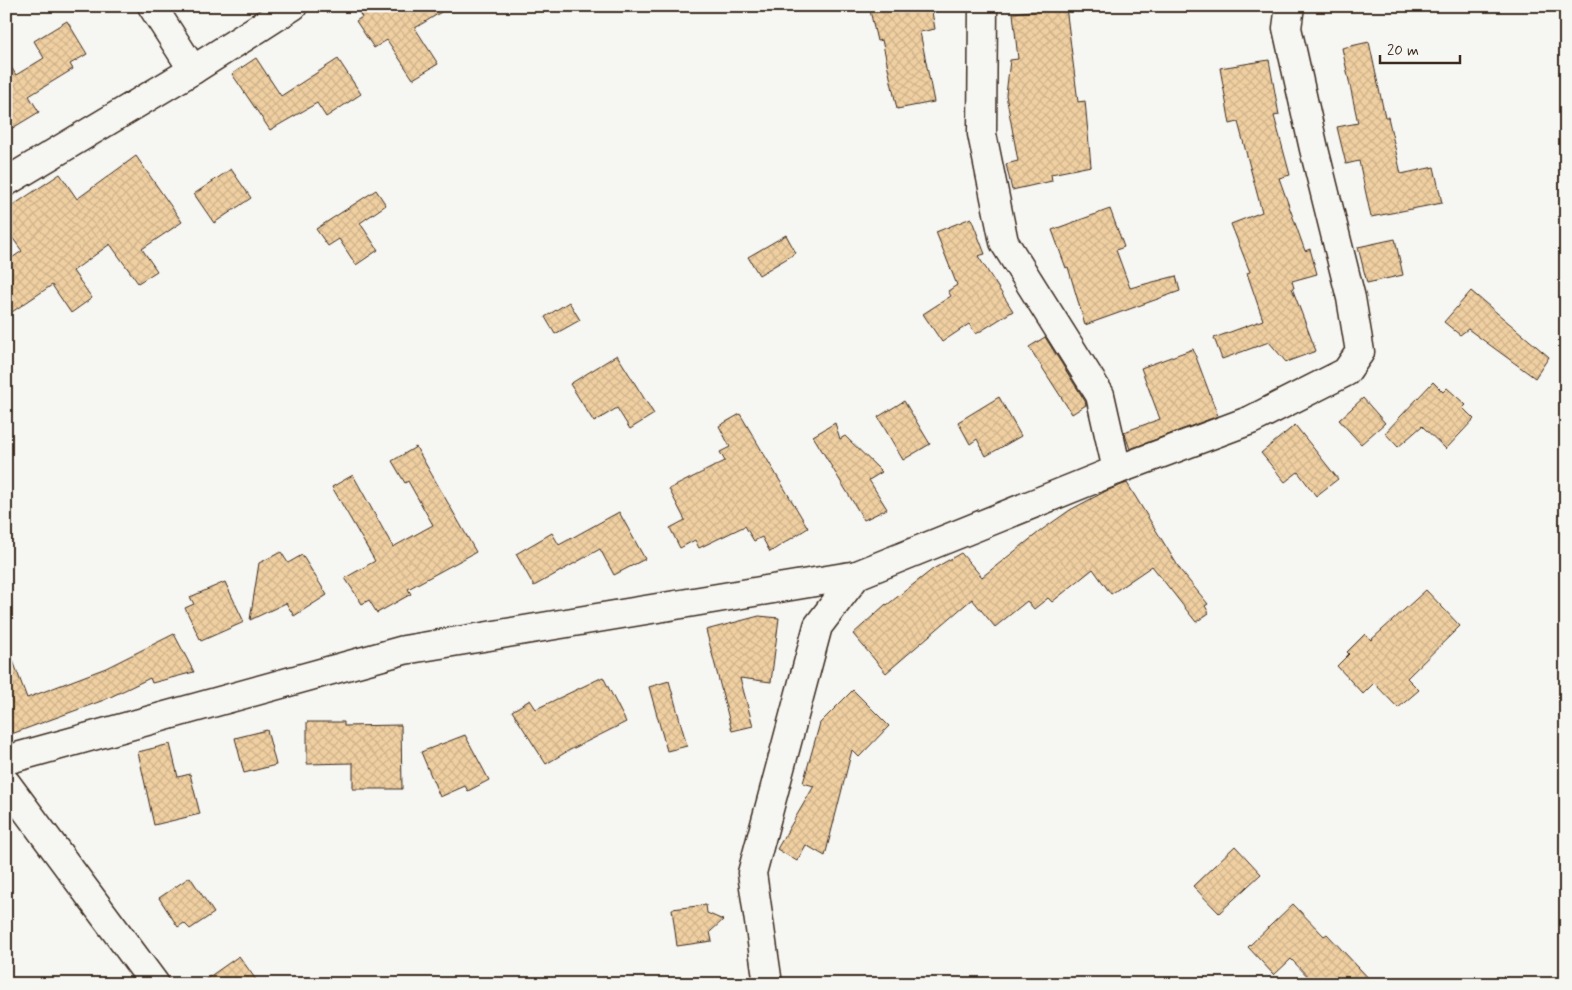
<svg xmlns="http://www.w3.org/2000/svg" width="1572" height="990" font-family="Mynerve,sans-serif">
  <defs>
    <pattern id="building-cross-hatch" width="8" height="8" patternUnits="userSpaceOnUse" patternTransform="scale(1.25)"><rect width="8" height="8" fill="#f0d0a2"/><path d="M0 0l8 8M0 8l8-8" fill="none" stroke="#cfb38b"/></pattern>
  </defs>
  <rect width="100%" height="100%" fill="#f6f6f2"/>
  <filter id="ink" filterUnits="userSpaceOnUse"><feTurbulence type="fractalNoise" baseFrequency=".02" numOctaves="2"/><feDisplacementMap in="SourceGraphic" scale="10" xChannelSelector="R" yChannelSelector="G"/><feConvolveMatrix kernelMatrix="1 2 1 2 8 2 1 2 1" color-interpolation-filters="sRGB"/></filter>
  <g filter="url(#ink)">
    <g fill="url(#building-cross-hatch)" stroke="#3b2a1e">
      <path d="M355,6H451L415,28L438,64L413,79L387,40L374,48L356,21L362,17Z"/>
      <path d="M869,6H931L935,29L920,32L934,102L897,109L882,40L877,41Z"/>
      <path d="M1066,7L1078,102L1085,101L1091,166L1051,174L1052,181L1012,190L1006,164L1018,161L1006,95L1010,60L1018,59L1013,13Z"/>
      <path d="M67,21L87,54L70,64L73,69L29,96L39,112L6,132V59L16,75L44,58L34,41Z"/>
      <path d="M1369,42L1385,117H1388L1401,174L1434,167L1442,203L1371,217L1359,161L1346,164L1337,127L1358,123L1342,48Z"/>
      <path d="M256,58L281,96L338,59L361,94L326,117L317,103L270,130L232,74Z"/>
      <path d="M1269,60L1279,115L1274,116L1290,175L1279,178L1305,251L1310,249L1317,274L1292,281L1294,288H1292L1316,351L1286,362L1269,342L1222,359L1214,338L1263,320L1247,273L1250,272L1231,224L1262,212L1238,122L1230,124L1220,68Z"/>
      <path d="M136,156L182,222L142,249L157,271L138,283L110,244L73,271L92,298L71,313L52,285L6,316V262L22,251L6,229V210L60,174L77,199Z"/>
      <path d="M231,169L251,198L214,223L194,194Z"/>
      <path d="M376,190L386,205L360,223L378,250L356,265L339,239L328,246L316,229Z"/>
      <path d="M1110,209L1124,247L1116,250L1130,288L1176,276L1180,291L1085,325L1068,267L1066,268L1052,230Z"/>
      <path d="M971,218L985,254L978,256L1013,311L976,334L969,324L942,342L923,314L951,296L948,291L957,285L936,232Z"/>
      <path d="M786,235L796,253L759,275L748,257Z"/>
      <path d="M1395,239L1403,275L1367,283L1358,247Z"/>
      <path d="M1471,291L1549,357L1535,378L1468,329L1460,335L1444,322Z"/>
      <path d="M569,302L580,320L555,334L545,317Z"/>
      <path d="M1045,337L1085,401L1086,405L1072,414L1029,347Z"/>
      <path d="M1193,349L1218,416L1130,449L1124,432L1160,419L1141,368Z"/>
      <path d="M617,355L654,414L630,429L617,408L594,422L570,384Z"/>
      <path d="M1433,382L1443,392L1447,388L1466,405L1463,408L1474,419L1446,449L1422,426L1398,447L1385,433Z"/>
      <path d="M999,397L1021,436L986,456L977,439L970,444L958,422Z"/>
      <path d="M1363,398L1385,423L1361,444L1339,420Z"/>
      <path d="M904,401L930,444L903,460L878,417Z"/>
      <path d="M740,414L808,528L770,552L762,537L754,541L745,526L699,548L695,540L680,548L670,528L685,520L669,489L725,461L720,452L730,447L719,426Z"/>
      <path d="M835,423L840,439L845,436L882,472L869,480L887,509L864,520L813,436Z"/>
      <path d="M1295,425L1338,479L1316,496L1298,472L1285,482L1261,453Z"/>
      <path d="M416,447L476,552L408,589L411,594L377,613L369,600L362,604L345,578L375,561L332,487L353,475L393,547L433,525L408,481L405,483L392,461Z"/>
      <path d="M1127,483L1181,571L1208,604L1205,606L1209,613L1196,622L1152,566L1111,594L1093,569L1052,602L1048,598L1034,609L1027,601L995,627L972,599L886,673L853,634L886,604L887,605L933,569L961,553L982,577L1043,529L1070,510L1106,491Z"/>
      <path d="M619,512L645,559L614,575L600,549L534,586L516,554L552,533L559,545Z"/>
      <path d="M281,552L288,563L302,555L327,595L294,616L286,603L250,620L259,563Z"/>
      <path d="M225,582L244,622L201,641L185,608L194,604L190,597Z"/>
      <path d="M1426,590L1460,626L1407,678L1419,690L1398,708L1374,683L1363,694L1337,666L1349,654L1347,652L1365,634L1371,640Z"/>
      <path d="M759,616L779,618L771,682L740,678L753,726L732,731L706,630Z"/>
      <path d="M174,634L194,672L152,683L150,678L104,700L6,736V650H9L27,698L106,668Z"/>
      <path d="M603,677L626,722L568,751L546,764L512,711L530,700L536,709Z"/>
      <path d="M669,681L687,746L667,751L649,687Z"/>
      <path d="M853,690L889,726L859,757L852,750L825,856L806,845L797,861L777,849L814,786L803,783L820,723Z"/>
      <path d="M307,722H344V726L401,725L402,789H353V763L307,764Z"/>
      <path d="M267,730L276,765L244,773L235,738Z"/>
      <path d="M465,735L489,780L468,791L465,786L440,797L421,752Z"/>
      <path d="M170,744L178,777L190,774L200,814L154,825L138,752Z"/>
      <path d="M1235,846L1261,874L1219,913L1193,886Z"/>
      <path d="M190,877L214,913L190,929L184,923L178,927L159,898Z"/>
      <path d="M1293,904L1324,936L1327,934L1374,984H1315L1291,959L1274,975L1248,947Z"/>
      <path d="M706,905L707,913L723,920L710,932L712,941L677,946L672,909Z"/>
      <path d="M239,956L259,984H199Z"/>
    </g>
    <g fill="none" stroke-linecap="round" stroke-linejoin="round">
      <defs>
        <g id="street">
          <path d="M152,6L193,70"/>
          <path d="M983,6L982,134L1004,242L1100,395L1117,470"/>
          <path d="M6,182L193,70L293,6"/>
          <path d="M6,760L404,650L857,575L1117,470L1251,420L1346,372L1360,352L1351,298L1314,149L1287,28L1290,6"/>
          <path d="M768,984L752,873L818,626L857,575"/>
        </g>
        <path id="secondary" d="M6,783L155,984"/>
      </defs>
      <use href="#street" stroke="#3b2a1e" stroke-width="31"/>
      <use href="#secondary" stroke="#3b2a1e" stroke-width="31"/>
      <use href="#street" stroke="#f6f6f2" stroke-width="28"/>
      <use href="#secondary" stroke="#f6f6f2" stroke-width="28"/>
    </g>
  </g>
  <rect width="1572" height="990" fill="none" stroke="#f6f6f2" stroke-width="25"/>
  <rect x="12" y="12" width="1547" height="965" fill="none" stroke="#3b2a1e" stroke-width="2" filter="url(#ink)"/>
  <path d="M1380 55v8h80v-8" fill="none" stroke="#3b2a1e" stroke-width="2.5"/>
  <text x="1387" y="55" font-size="15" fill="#3b2a1e" stroke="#f6f6f2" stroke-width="4" paint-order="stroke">20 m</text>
</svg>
